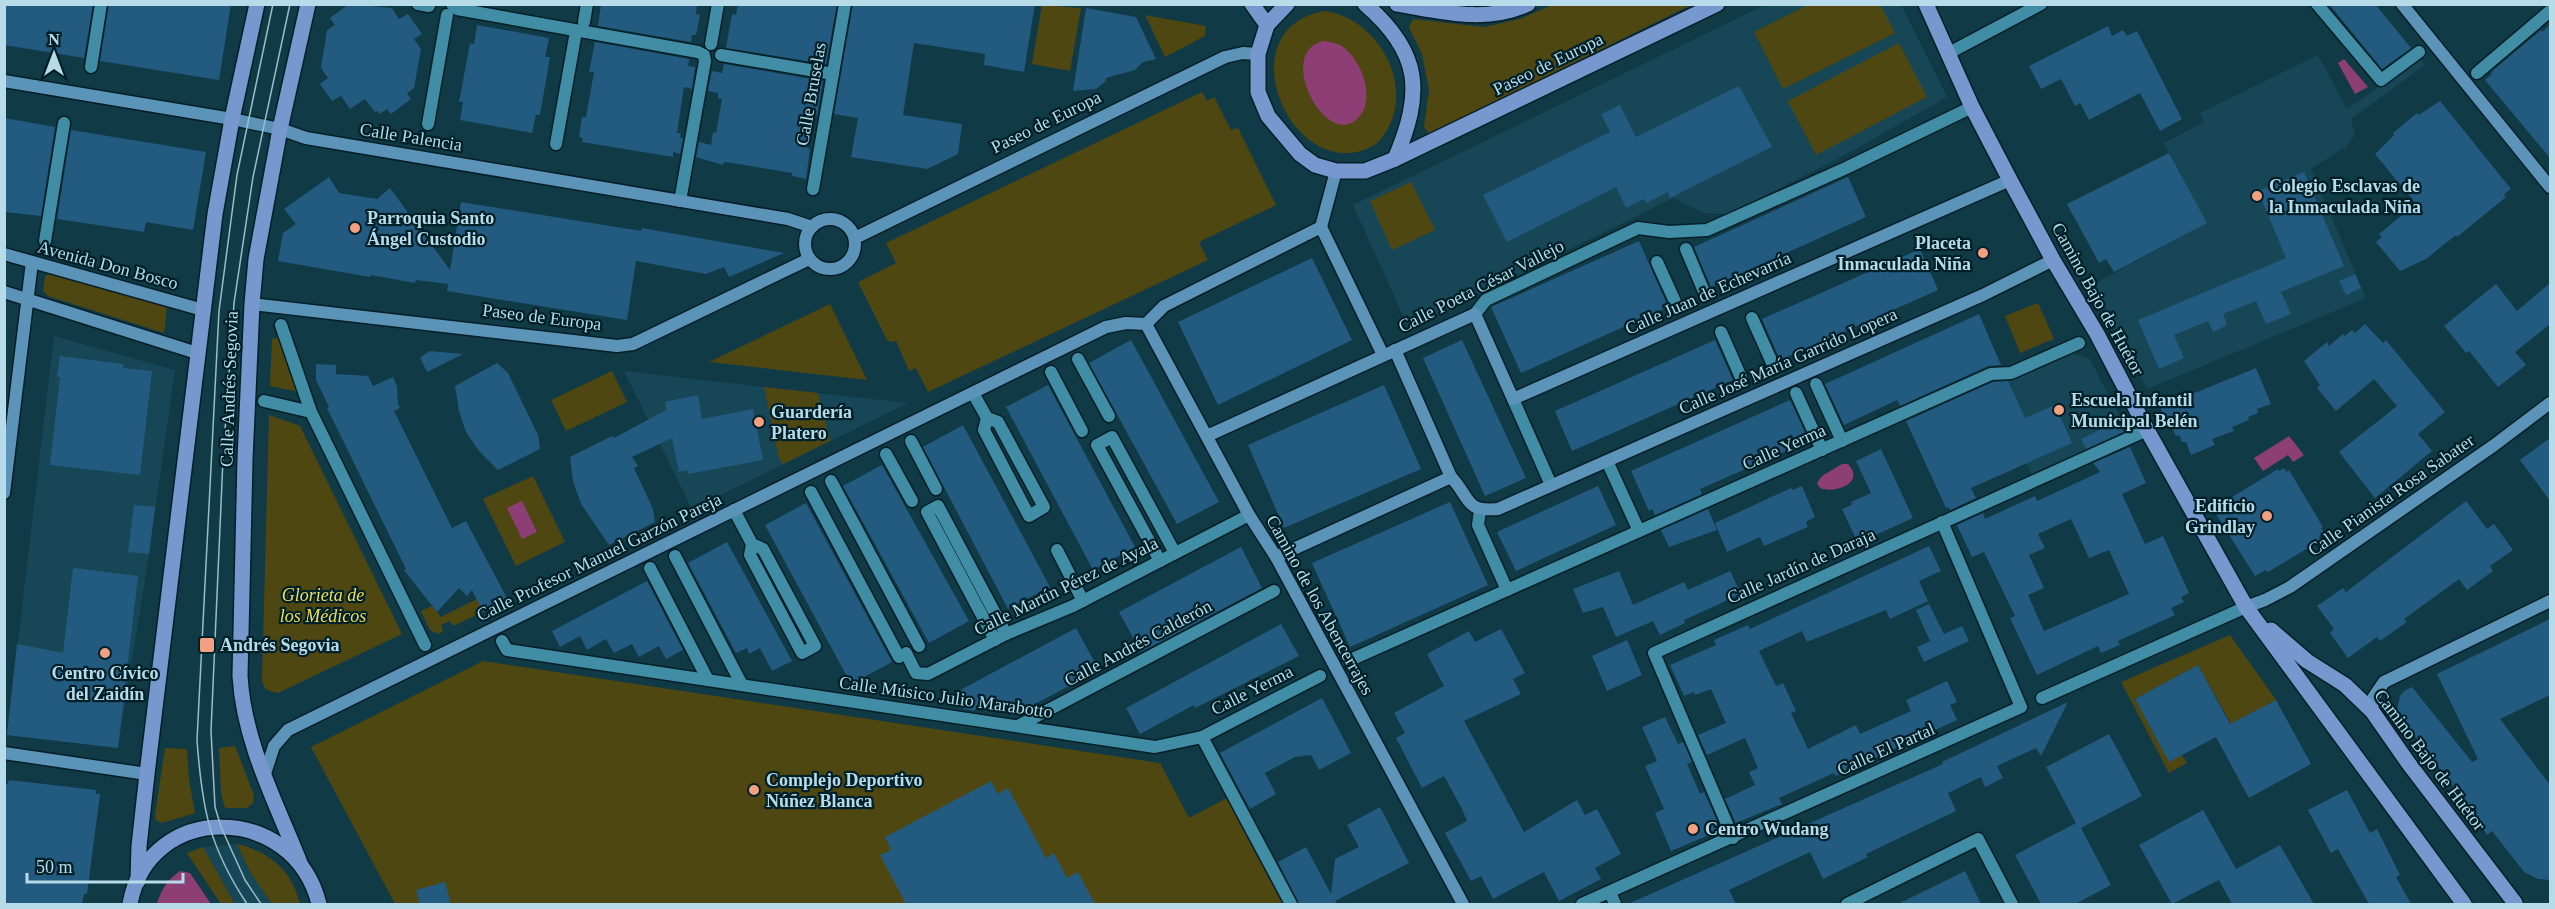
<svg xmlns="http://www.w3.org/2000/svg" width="2555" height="909" font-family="'Times New Roman',serif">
  <rect width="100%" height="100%" fill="#103a46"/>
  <g fill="#174756">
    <path d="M1765,5H1901L1947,97L1836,160L1727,214L1704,213L1673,198L1409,329L1353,205Z"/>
    <path d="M2318,55L2347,109L2420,59L2425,65L2351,119L2355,135L2347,146L2311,169L2366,298L2147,389L2094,284L2207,223L2164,143L2204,122L2200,113Z"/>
    <path d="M54,336L175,370L149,554L118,748L7,735Z"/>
    <path d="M2072,353L2090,359L2127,431L2032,475L1993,388Z"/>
    <path d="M624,371L818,393L908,403L692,509Z"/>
    <path d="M237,844L250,872L272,904H235L203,847Z"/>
  </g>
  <g fill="#4f4711">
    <path d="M1880,4L1895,33L1783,89L1754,32L1808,5Z"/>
    <path d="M1042,5L1081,8L1070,71L1032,64Z"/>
    <path d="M1552,5H1691L1429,134L1424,127L1429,90L1422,54L1409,27L1413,19L1484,27L1520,19Z"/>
    <path d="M1325,11C1382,19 1420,95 1379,141C1373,148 1360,152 1350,153C1279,157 1234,26 1325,11Z"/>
    <path d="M1145,15L1206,26L1205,36L1165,57Z"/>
    <path d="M1899,43L1927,97L1816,155L1788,101Z"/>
    <path d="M1202,92L1207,101L1214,97L1231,130L1238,128L1276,205L1199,242L1208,260L928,392L916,368L909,371L896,341L891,342L887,340L858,282L896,263L886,243Z"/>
    <path d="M1411,182L1435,230L1392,250L1370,201Z"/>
    <path d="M50,273L167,307L164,333L48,296L43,291L45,276Z"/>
    <path d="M2038,303L2054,339L2020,353L2005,316Z"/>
    <path d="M830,304L867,380L709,362Z"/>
    <path d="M279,337L299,392L270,386L272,339Z"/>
    <path d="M612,371L627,402L566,431L551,400Z"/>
    <path d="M764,387L818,393L830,441L783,464L779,458Z"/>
    <path d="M269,415L300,426L402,634L278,693C269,691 264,690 262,681Z"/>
    <path d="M533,476L565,542L516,566L483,499Z"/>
    <path d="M477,599L483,612L453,626L450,621L441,625L443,631L438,634L430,630L421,611L432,606L441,617Z"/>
    <path d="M2230,635L2276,700L2231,724L2198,665L2135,699L2169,761L2182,755L2187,763L2169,773L2121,682Z"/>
    <path d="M483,661L1160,763L1189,818L1227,798L1284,904H395L311,747Z"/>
    <path d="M235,746L254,795L253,803L247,808H225L221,793L219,748Z"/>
    <path d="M165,748L187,749L189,780L195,813L162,823L156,820L155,815Z"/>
    <path d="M237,844C270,852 292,871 300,904H272L250,872Z"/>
    <path d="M203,847L235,904H221L187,853Z"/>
  </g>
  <g fill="#8d3e74">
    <path d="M1324,41C1330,42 1337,43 1342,46C1362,60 1378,102 1356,120C1324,147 1275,51 1324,41Z"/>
    <path d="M2344,59L2368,87L2355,94L2338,63Z"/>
    <path d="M2289,436L2304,455L2293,462L2288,455L2263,471L2254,458Z"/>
    <path d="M1842,464H1848C1866,483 1835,494 1820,488L1817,483L1822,476Z"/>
    <path d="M522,501L537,532L522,539L507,508Z"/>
    <path d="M180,871L190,873L211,904H157C161,890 167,880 180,871Z"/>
  </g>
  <g fill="#235a7f" fill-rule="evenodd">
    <path d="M4,4H93L84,58L4,45Z"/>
    <path d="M109,4H231L219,80L100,61Z"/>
    <path d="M349,4L392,8L399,19L408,14L422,34L414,39L421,49L414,88L407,93L411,99L391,114L387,109L380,114L378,111L375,112L365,99L350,109L341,96L332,101L320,84L328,78L321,68L327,30L335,25L330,18Z"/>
    <path d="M601,4H697L696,14L700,15L696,35H692L691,42L598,26Z"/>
    <path d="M738,4H837L826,64L726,48L732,14L736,15Z"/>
    <path d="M853,4H1035L1024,72L984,65L985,54L914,43L903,115L962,124L958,154L927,169L851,157L858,118L834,114Z"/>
    <path d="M2329,4H2375L2411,48L2382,69Z"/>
    <path d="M1086,8L1136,17L1156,59L1143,62L1135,70L1106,78V81L1096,89L1073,91Z"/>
    <path d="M477,25L549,38L545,57H550L540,115H536L532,133L460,120L463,102H459L470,43L474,44Z"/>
    <path d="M2550,25V158L2485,80L2492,74L2491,72L2541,30L2542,32Z"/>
    <path d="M2108,26L2112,36L2123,30L2127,36L2137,31L2182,119L2160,131L2140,93L2089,120L2080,103L2075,106L2061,79L2041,89L2029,66Z"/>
    <path d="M595,42L689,59L688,66L695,67L692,89L684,87L677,133H681L680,138H683L680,154L673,152V157L582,142L583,138L579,137L582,117H586L594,72H589Z"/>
    <path d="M724,64L823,81L817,115L813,114L807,148L810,149L806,179L792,176V173L732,163L724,162L723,165L696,157L699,142L711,145L713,132L716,133L722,99L718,98V93L708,91L712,71L722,73Z"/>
    <path d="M1739,86L1772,147L1670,198L1668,192L1646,203L1644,199L1626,208L1616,187L1507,242L1483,195L1610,132L1601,114L1620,105L1636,137Z"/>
    <path d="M2440,101L2511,189L2504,194L2506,197L2457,237L2456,235L2426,259L2400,271L2376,242L2382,237L2379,234L2416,204L2375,154L2394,135L2393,133L2417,113L2419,115Z"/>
    <path d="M4,118L55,127L41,216L4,212Z"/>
    <path d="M71,130L206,152L193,230L146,222L144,232L57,219Z"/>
    <path d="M2169,153L2207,223L2114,272L2106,259L2099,263L2067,204Z"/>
    <path d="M2304,172L2344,266L2281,292L2291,314L2266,324L2256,301L2223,314L2227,325L2213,332L2208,321L2174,335L2184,358L2159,369L2138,320L2286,258L2258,191Z"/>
    <path d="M329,177L339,193L377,199L390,188L450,270L461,202L641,231L642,228L784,253L729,277L724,267L706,274L636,261L627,320L447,291L448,284L416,280L415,283L371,275L370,277L278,261L283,233L296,224L284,209Z"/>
    <path d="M1848,177L1866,217L1711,287L1694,247Z"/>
    <path d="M1639,241L1668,307L1521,373L1491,307Z"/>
    <path d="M1920,249L1938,290L1780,360L1762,319Z"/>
    <path d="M1312,258L1352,340L1218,405L1178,322Z"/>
    <path d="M2355,274L2361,288L2346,295L2339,281Z"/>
    <path d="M2550,283V324L2515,352L2526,365L2498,387L2469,351L2466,353L2444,326L2496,284L2517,311Z"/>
    <path d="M1979,314L2001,365L1988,366L1900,406L1897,400L1844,425L1825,384Z"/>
    <path d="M2365,324L2383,343L2386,340L2445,412L2418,434L2432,451L2375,498L2339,452L2397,406L2374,379L2336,411L2317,388L2320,385L2304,361L2327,342L2329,346L2343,334L2345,336L2352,330L2355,333Z"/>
    <path d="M1131,340L1219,502L1177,524L1089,363Z"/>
    <path d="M1462,340L1526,478L1485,496L1423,358Z"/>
    <path d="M1715,340L1733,380L1572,451L1555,411Z"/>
    <path d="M429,351L463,354L427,372L420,358Z"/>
    <path d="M60,356L123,364V368L152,371L140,475L50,465L60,377H57Z"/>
    <path d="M497,363L508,373L538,435L540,449L498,470L479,451L466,432L459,411L455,386Z"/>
    <path d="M316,364L336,365V374L368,376L373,386L393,377L397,386L398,404L400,408L394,411L452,528L466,521L508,600L483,612L472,590L467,596L459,588L437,612L404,570L406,569L327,408L329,407L316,380Z"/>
    <path d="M2256,368L2271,404L2257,409L2258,413L2248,417L2249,420L2232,427L2234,431L2212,439L2215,445L2191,455L2186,442H2182L2179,435L2176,436L2172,427L2169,428L2160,407Z"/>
    <path d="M2008,381L2025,418L2055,405L2072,443L1971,488L1976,498L1950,510L1948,507L1946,508L1906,421L1993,382Z"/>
    <path d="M1048,385L1135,547L1093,570L1006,407Z"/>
    <path d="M1384,385L1421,469L1284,528L1248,445Z"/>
    <path d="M698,395L702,419L753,409L763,460L688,474L687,470L679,472L672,438L632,457L638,466L634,468L653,509L655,522L609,545L581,504L573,481L570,457L612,436L614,438L666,410L665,402Z"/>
    <path d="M1790,400L1809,441L1700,489L1702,494L1655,515L1652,509L1649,511L1631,471Z"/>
    <path d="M2118,421L2123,432L2086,449L2081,439Z"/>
    <path d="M963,425L1050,587L1008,609L923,447Z"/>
    <path d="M2550,438V501L2520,460Z"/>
    <path d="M2130,447L2146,483L2122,494L2145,544L2163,536L2189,593L2181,597L2184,602L2171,608L2175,615L2118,641L2120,645L2101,653L2098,646L2037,675L2010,618L2015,616L1984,552L1972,557L1957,525L1983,513L1985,519L2035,496L2037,501L2100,472L2093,463ZM2071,519L2089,558L2109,550L2129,594L2044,631L2028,595L2044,588L2029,555L2045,548L2038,534Z"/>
    <path d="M1881,449L1913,518L1858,543L1842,509L1852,505L1851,502L1871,493L1856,461Z"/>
    <path d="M882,465L969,621L929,643L843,486Z"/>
    <path d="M2284,468L2286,472L2289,470L2323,527L2321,528L2325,534L2319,537L2321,540L2268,572L2266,570L2255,576L2214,511L2225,504L2224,502L2278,469L2279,471Z"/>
    <path d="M1598,486L1616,525L1516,571L1497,532Z"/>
    <path d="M1802,486L1815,517L1806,522L1808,527L1764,546L1760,537L1727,552L1715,523L1791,488L1792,490Z"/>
    <path d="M2466,501L2487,529L2494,524L2513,550L2490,566L2493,571L2467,590L2459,579L2404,619L2407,622L2380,641L2377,637L2348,658L2330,633L2334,629L2317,606L2343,588L2346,592Z"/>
    <path d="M1450,502L1488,585L1350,647L1312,563Z"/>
    <path d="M806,503L892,662L851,684L765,525Z"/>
    <path d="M134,505L155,507L149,554L128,552Z"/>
    <path d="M1708,509L1717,530L1669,547L1661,530Z"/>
    <path d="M727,542L792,661L772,671L760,648L749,654L747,648L736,653L688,563Z"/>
    <path d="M1929,546L1941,571L1919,581L1928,601L1890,619L1886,610L1807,642L1802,631L1759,651L1776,686L1783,683L1796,711L1791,713L1808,749L1856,725L1860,734L1911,711L1906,700L1947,681L1957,702L1950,705L1957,720L1836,776L1834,773L1779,798L1782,804L1736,823L1725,799L1755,785L1749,772L1758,768L1745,738L1707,755L1698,735L1726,723L1711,689L1695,695L1694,692L1684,696L1670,665L1716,645L1714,640L1748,625L1750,629Z"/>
    <path d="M1241,547L1262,588L1141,652L1119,612Z"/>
    <path d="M73,568L138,576L118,748L7,735L17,644L63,653Z"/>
    <path d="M1619,571L1633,605L1684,582L1688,590L1730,571L1741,594L1684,620L1685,623L1660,635L1653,621L1616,637L1603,607L1583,613L1573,589Z"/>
    <path d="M647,581L683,650L666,659L659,646L639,657L632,644L614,653L606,639L587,650L580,636L560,647L552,631Z"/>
    <path d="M1929,604L1944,634L1962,626L1969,641L1924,662L1917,647L1930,641L1916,610Z"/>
    <path d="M2550,619V695L2500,719L2550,785V880L2538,879L2524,872L2492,831L2487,835L2469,807L2406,724L2403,726L2397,710L2400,696L2404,691L2412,687L2472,762L2478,759L2437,674Z"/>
    <path d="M1281,624L1299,656L1195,708L1194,705L1140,734L1126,708Z"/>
    <path d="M1076,628L1099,670L1012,716L1007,706L997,711L994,707L985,712L982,706L973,711L938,702Z"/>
    <path d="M1501,629L1525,673L1513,679L1521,694L1464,721L1488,765L1524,832L1577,800L1585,815L1597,809L1621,854L1595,868L1601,879L1559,901L1544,872L1493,899L1481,876L1471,881L1445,833L1467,821L1462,809L1444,776L1422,788L1396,738L1405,733L1394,713L1444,686L1427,654L1469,631L1475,642Z"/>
    <path d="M1627,640L1642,675L1607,691L1592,656Z"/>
    <path d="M2198,665L2230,724L2276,700L2311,764L2249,798L2216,737L2169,762L2135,699Z"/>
    <path d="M1322,698L1351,753L1319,770L1311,755L1295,757L1265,773L1276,794L1250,809L1220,753Z"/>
    <path d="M2068,702L2041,756L2036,748L1997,766L2003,778L1985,787L1981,777L1948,793L1956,811L1866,854L1868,857L1823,879L1810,852L1729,890L1736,904H1628L1943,764L1942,762Z"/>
    <path d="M1665,717L1678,744L1683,742L1692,762L1687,764L1700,794L1704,792L1721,830L1671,851L1655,813L1664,809L1645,766L1657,761L1642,727Z"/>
    <path d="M2109,734L2142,796L2081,828L2111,885L2075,904H2041L2015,855L2076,823L2046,767Z"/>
    <path d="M9,780L96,790V794H100L87,894H84L82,904H4V783L8,784Z"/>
    <path d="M991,781L998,794L1008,788L1046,858L1054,853L1067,878L1078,872L1095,904H906L880,855L891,850L885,837Z"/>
    <path d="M2347,790L2370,833L2377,829L2400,875L2396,877L2411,904H2369L2338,849L2331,853L2308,810Z"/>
    <path d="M1380,807L1409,863L1335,901L1337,904H1299L1278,862L1306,847L1331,894L1335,859L1359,847L1347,825Z"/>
    <path d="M2203,810L2236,869L2280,845L2314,904H2232L2219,880L2172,904L2139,845Z"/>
    <path d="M1965,871L1981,904H1898Z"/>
    <path d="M445,882L451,904H420L416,890Z"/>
  </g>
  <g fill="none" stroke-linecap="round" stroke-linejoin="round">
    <defs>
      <g id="street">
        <path d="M418,4L429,6"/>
        <path d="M452,4L457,9L698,52L704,55L705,61L680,201"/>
        <path d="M2317,4L2381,80L2419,52"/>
        <path d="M584,22L587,4"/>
        <path d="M711,44L718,4"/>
        <path d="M1947,54L2041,4"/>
        <path d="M721,55L833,74"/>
        <path d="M91,67L101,4"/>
        <path d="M2477,73L2550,11"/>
        <path d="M428,124L447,15"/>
        <path d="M556,144L575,37"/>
        <path d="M813,189L845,4"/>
        <path d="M45,241L64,123"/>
        <path d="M1686,249L1705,294"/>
        <path d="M1657,262L1677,306"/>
        <path d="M1475,314L1486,300L1638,228L1669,232L1707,230L1846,168L1972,107"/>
        <path d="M1752,318L1774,367"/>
        <path d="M281,325L311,412L425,645"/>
        <path d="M1721,332L1743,382"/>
        <path d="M1078,359L1109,416"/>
        <path d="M1051,372L1082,431"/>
        <path d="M1816,384L1842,441"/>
        <path d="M973,393L987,418L984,430L1029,516L1044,507L998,422L987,418"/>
        <path d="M1796,393L1822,450"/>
        <path d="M1513,399L1551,485"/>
        <path d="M264,401L311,412"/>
        <path d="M911,441L936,489"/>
        <path d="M886,454L912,501"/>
        <path d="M1607,461L1639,531"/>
        <path d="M831,481L919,646"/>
        <path d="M811,492L899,657"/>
        <path d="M734,510L752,544L750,555L802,653L815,646L763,549L752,544"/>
        <path d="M1480,510L1478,525L1507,590"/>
        <path d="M1057,550L1083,601"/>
        <path d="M675,556L742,685"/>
        <path d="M1160,561L1097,445L1112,437L1175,553"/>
        <path d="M650,568L708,680"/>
        <path d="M995,640L927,512L938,506L1006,634"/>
        <path d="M502,641L507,650L1155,747L1202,737L1291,904"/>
        <path d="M906,653L916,673L928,674L1006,634L1073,606L1249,515"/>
        <path d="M1348,661L1991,374L2011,373L2079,343"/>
        <path d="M2042,698L2246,607"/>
        <path d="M1018,726L1274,591"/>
        <path d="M1202,737L1320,676"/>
        <path d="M1733,838L1654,653L2147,430"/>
        <path d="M1610,892L1615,904"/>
        <path d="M1582,904L2021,707L1942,522"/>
        <path d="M1847,904L1978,839L2012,904"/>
      </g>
      <g id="secondary">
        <path d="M2402,4L2550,187"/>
        <path d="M4,81L232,119L280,129L306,138L788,219L812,227"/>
        <circle cx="830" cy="244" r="25"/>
        <path d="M1321,227L1383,355"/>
        <path d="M1321,227L1336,171"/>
        <path d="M855,238L1225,57L1243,53L1258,54"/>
        <path d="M4,254L203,310"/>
        <path d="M4,292L197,353"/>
        <path d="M252,304L617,346L633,344L809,259"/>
        <path d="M1146,324L1249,515L1276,557L1463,904"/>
        <path d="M1146,324L1164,306L1321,227"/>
        <path d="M1395,350L1451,477C1471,498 1464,512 1498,509L1983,295L2053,260"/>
        <path d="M1207,436L1475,314L1513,399L2010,180"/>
        <path d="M4,493L32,262"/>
        <path d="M1276,557L1451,477"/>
        <path d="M2246,607L2265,600L2290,587L2493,446L2550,403"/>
        <path d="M2372,711L2373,698L2384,682L2550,601"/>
        <path d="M4,753L147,774"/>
        <path d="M264,777L274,746L288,730L1106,327L1126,323L1146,324"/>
      </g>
      <g id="primary">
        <path d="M1252,4L1267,25"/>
        <path d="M1287,4L1267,25L1258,54V92L1268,116L1300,154L1315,165L1336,171H1365L1395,159L1717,4"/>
        <path d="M1365,4C1422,53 1423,93 1395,159"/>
        <path d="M1397,4C1440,11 1486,24 1528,4"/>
        <path d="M1926,4L1972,107L2010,180L2053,260L2097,334L2147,430L2246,607L2464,904"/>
        <path d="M2271,630L2307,661L2345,685L2372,711L2409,764L2515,903"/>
        <path d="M300,863C276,802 244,743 240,676L245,459L252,304L256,259L280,129L308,4"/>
        <path d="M138,881L139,846L147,774L215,214L232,119L257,4"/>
        <path d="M130,904C148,801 294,802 319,904"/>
      </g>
    </defs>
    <use href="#street" stroke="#071f27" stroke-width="15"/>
    <use href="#secondary" stroke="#071f27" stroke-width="15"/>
    <use href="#primary" stroke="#071f27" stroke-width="18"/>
    <use href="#street" stroke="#408da5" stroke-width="12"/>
    <use href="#secondary" stroke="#5c93b9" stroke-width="12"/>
    <use href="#primary" stroke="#7798ce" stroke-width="15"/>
    <g stroke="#99becb" stroke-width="1.5">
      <path d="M247,904C209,846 202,809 197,740L219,311L237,175L273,4"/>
      <path d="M261,904L245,880L221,827L215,807L211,731L223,459L234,303L253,177L290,4"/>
    </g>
  </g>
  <g fill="#f2a081" stroke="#002029" stroke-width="2">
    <circle cx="2257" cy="196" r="6"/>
    <circle cx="355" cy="228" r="6"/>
    <circle cx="1983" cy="253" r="6"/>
    <circle cx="2059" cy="410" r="6"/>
    <circle cx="759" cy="422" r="6"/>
    <circle cx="2267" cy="516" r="6"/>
    <rect x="199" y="637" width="16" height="16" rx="3"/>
    <circle cx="105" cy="653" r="6"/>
    <circle cx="754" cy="790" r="6"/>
    <circle cx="1693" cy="829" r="6"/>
  </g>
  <g text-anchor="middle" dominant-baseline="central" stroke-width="4.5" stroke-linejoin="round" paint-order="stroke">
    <g font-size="18" fill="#b7dbe8" stroke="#002029">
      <text transform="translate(1548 64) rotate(-26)">Paseo de Europa</text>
      <text transform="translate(811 94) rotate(-80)">Calle Bruselas</text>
      <text transform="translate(1046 122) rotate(-26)">Paseo de Europa</text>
      <text transform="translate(411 137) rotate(9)">Calle Palencia</text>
      <text transform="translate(108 265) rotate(15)">Avenida Don Bosco</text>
      <text transform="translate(1481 286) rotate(-27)">Calle Poeta César Vallejo</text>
      <text transform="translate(1708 293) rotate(-24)">Calle Juan de Echevarría</text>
      <text transform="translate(2098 299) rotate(61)">Camino Bajo de Huétor</text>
      <text transform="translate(542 317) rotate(7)">Paseo de Europa</text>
      <text transform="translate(1788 361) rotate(-24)">Calle José María Garrido Lopera</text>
      <text transform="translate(229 389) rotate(-88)">Calle Andrés Segovia</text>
      <text transform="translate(1784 447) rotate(-24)">Calle Yerma</text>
      <text transform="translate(2391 495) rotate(-35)">Calle Pianista Rosa Sabater</text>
      <text transform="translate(599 557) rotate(-26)">Calle Profesor Manuel Garzón Pareja</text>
      <text transform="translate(1801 566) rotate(-24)">Calle Jardín de Daraja</text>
      <text transform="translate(1066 586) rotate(-26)">Calle Martín Pérez de Ayala</text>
      <text transform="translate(1320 605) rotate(61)">Camino de los Abencerrajes</text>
      <text transform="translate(1138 643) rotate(-28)">Calle Andrés Calderón</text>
      <text transform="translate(1252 690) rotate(-27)">Calle Yerma</text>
      <text transform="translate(946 697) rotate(8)">Calle Músico Julio Marabotto</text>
      <text transform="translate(1886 749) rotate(-24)">Calle El Partal</text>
      <text transform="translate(2430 760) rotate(53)">Camino Bajo de Huétor</text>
    </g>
    <g font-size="18" font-weight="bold" fill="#b7dbe8" stroke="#002029" text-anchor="start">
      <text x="2269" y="186">Colegio Esclavas de<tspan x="2269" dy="21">la Inmaculada Niña</tspan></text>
      <text x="367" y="218">Parroquia Santo<tspan x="367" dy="21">Ángel Custodio</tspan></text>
      <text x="1971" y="243" text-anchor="end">Placeta<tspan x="1971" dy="21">Inmaculada Niña</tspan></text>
      <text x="2071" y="400">Escuela Infantil<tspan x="2071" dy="21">Municipal Belén</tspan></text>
      <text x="771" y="412">Guardería<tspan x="771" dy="21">Platero</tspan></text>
      <text x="2255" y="506" text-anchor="end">Edificio<tspan x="2255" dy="21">Grindlay</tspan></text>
      <text x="220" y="645">Andrés Segovia</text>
      <text x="105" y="673" text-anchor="middle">Centro Cívico<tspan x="105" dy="21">del Zaidín</tspan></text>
      <text x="766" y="780">Complejo Deportivo<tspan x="766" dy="21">Núñez Blanca</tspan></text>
      <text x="1705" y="829">Centro Wudang</text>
    </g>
    <g font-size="18" font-style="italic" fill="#f3df55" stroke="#002029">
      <text x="323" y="595">Glorieta de<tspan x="323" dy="21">los Médicos</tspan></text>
    </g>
  </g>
  <rect width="2555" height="909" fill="none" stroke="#b7dbe8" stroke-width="12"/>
  <g transform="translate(54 54)" stroke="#002029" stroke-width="4.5" paint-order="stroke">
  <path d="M0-4.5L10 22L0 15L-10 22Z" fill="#b7dbe8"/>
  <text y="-9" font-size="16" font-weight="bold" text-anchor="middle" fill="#b7dbe8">N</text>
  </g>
  <path d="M27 873v9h156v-9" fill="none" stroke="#b7dbe8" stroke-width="3"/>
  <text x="36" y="873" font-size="18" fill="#b7dbe8" stroke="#002029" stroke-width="4.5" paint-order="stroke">50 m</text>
</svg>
